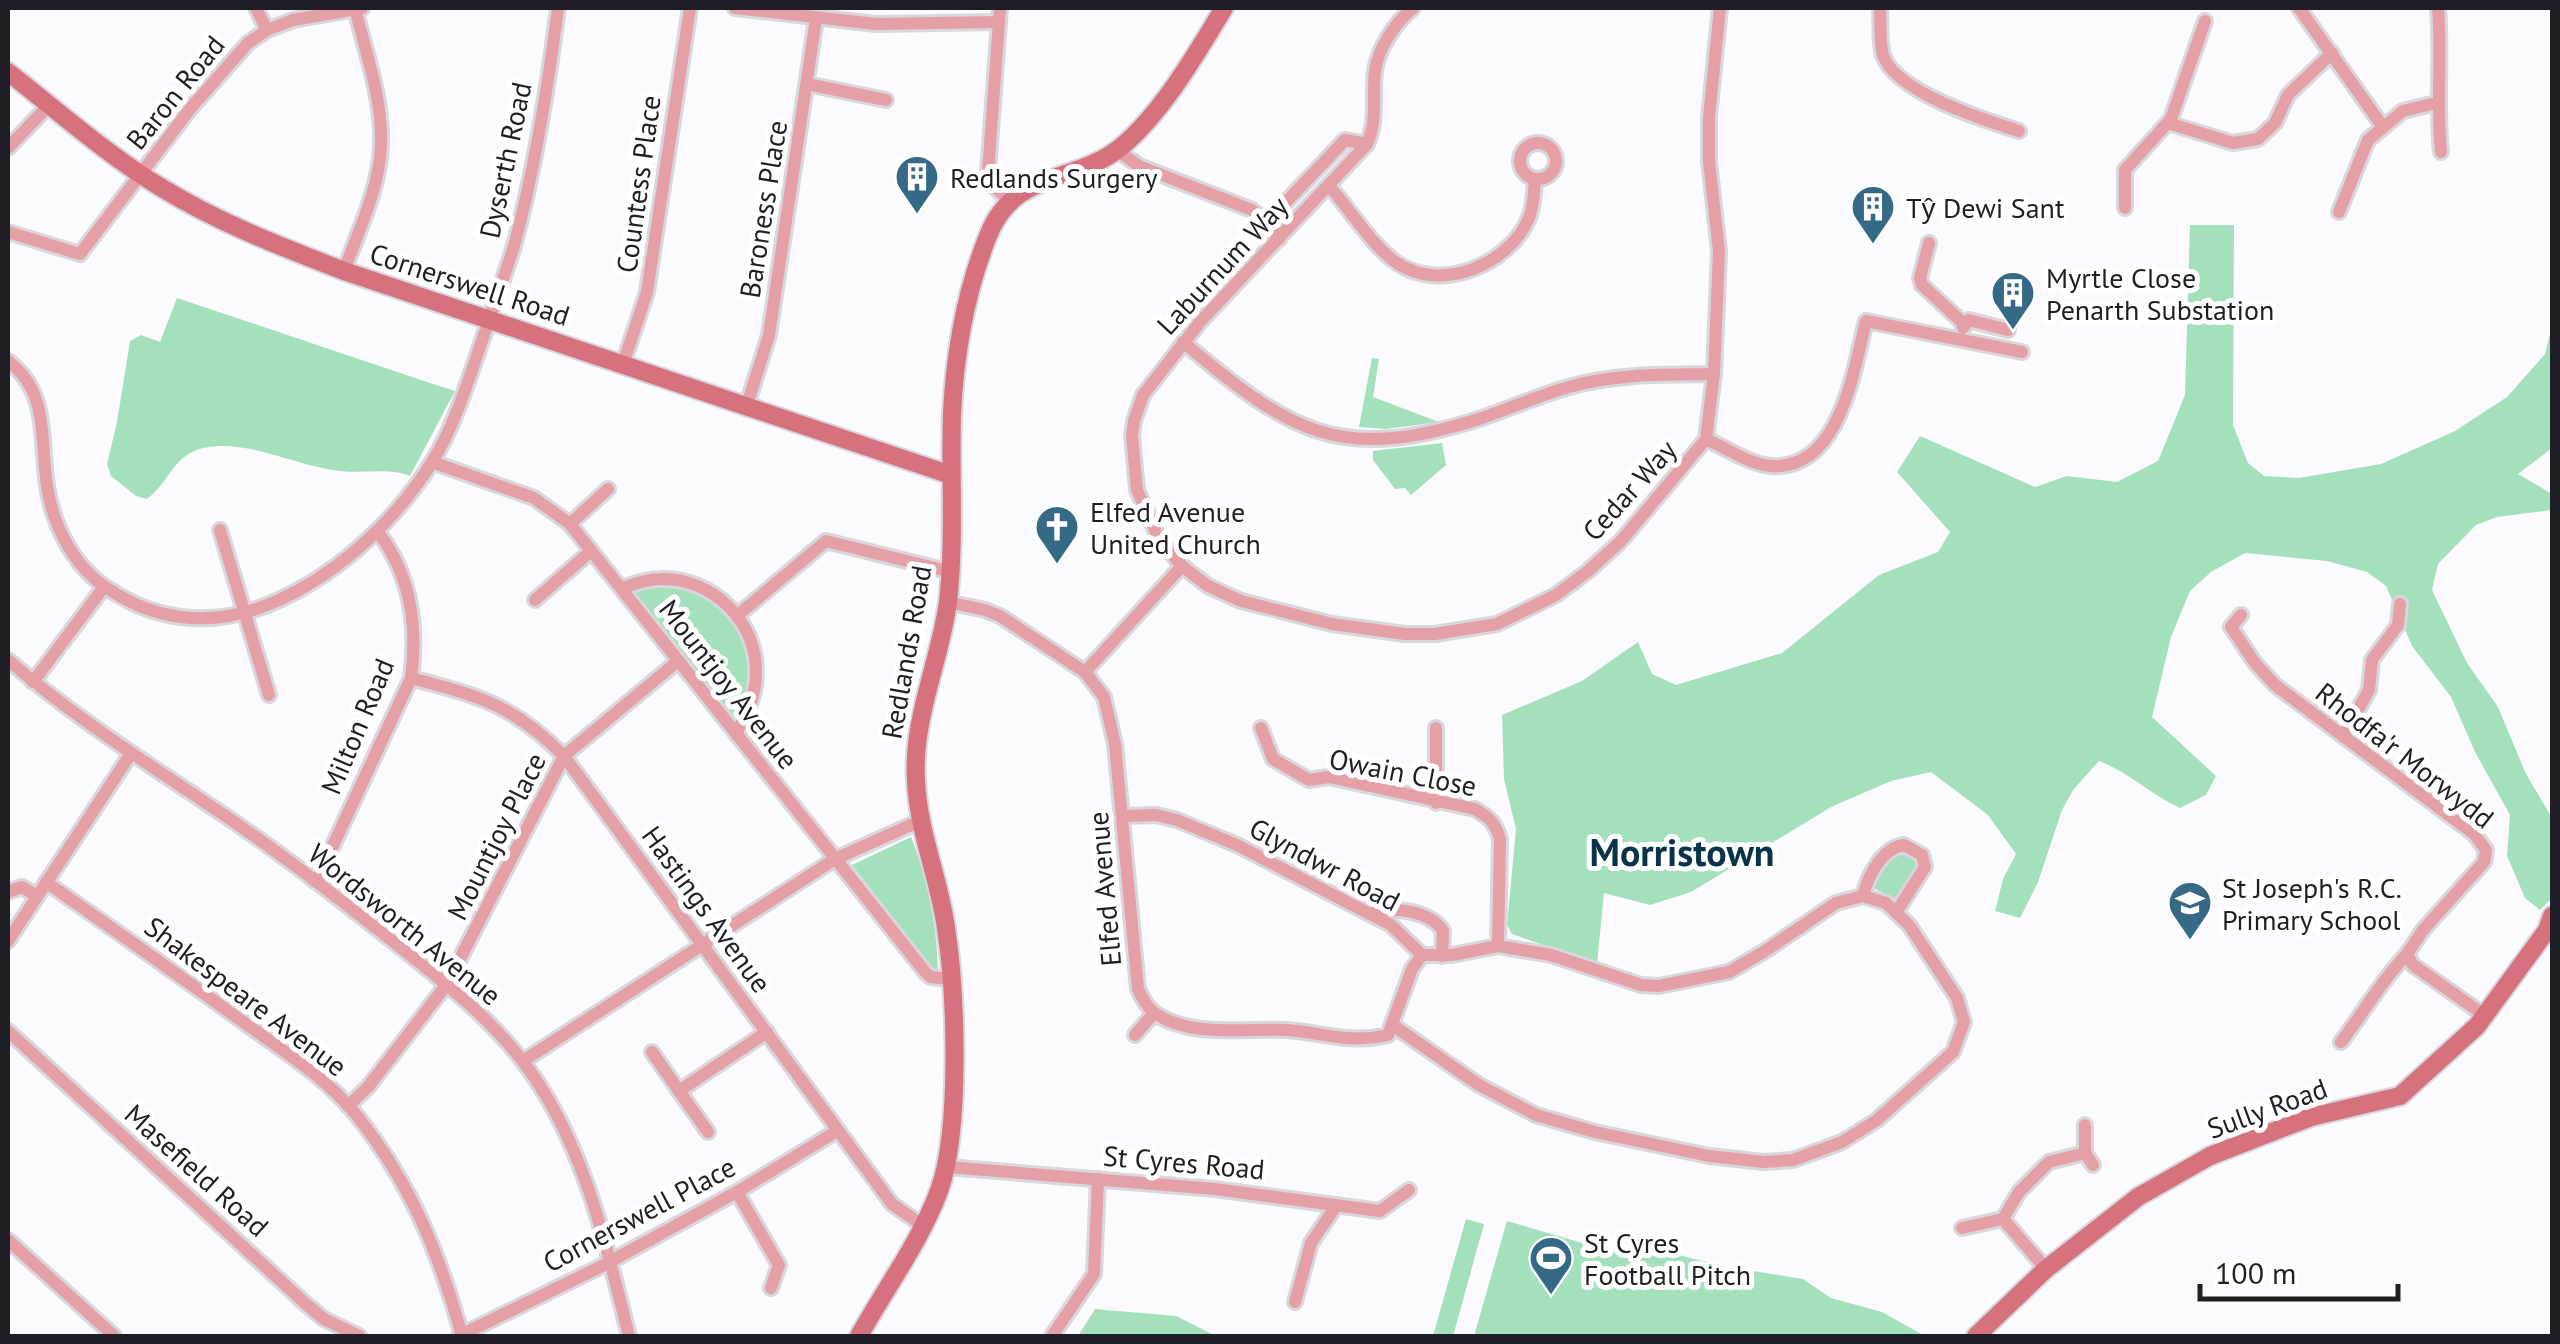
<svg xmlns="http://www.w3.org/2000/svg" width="2560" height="1344" font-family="'PT Sans',sans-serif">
  <rect width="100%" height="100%" fill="#fbfaff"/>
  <g fill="#a5e0bc">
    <path d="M2190,225H2234L2233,425L2248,463L2264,476L2299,478L2381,464L2455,431L2507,397L2545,354L2552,325V448L2518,474L2552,494V510L2497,517L2476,525L2438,564L2432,590L2467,663L2498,707L2526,774L2552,818V898L2540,910L2525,898L2507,856L2510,815L2475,752L2451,697L2412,646L2386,586L2367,572L2327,561L2245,553L2211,572L2190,591L2171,637L2152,717L2216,776L2206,795L2180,808C2151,795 2129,772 2099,761L2073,790L2062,810L2038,882L2020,918L1995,911L2003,879L2016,854L1988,815L1931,772L1891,781L1831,807L1691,892L1650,905L1604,893L1597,964L1512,934L1507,925L1516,829L1504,779L1502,715L1582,681L1638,642L1652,674L1676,685L1782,653L1879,575L1938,552L1950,532L1897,472L1920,436L2035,487L2067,476L2117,482L2158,461L2185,395Z"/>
    <path d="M177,298L430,383L455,391L410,476C388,467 364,474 341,471C297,467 248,438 203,448C173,455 169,483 147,499L136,496L111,476L107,464L117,422L130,341L141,335L160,342Z"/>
    <path d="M1372,358L1379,359L1373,397L1439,422L1386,429L1359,427Z"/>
    <path d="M1442,443L1446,465L1411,495L1405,488L1395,489L1373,460V451Z"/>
    <path d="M663,584C681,587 701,591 716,602C749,628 768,691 732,722L635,596L638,588Z"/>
    <path d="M911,837C929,882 937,926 938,975L852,865Z"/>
    <path d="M1903,850L1915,858L1919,867L1896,900L1872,887C1877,873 1888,855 1903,850Z"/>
    <path d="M1466,1219L1484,1224L1453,1336H1433Z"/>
    <path d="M1507,1221L1627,1256L1632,1243L1722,1266L1803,1279L1831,1298L1882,1312L1925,1336H1474Z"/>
    <path d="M1095,1309L1176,1316L1216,1336H1078Z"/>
  </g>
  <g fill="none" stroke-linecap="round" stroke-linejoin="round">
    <defs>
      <g id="street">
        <path d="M256,8L267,30"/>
        <path d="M735,8L876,24L999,22"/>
        <path d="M1000,8L988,172L992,185L1009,200"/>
        <path d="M1413,8C1396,22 1378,48 1375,71C1372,96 1378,120 1367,144L1200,322L1143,395L1134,421L1132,435L1137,490L1159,539L1182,566L1208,586L1241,601L1332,624L1405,634H1435L1497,624L1556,595L1588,571L1621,541L1706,439L1714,374L1719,251L1709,161V117L1720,8"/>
        <path d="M1880,8C1881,23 1879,41 1883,55C1895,92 1984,120 2019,131"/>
        <path d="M2299,8L2383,127"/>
        <path d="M2438,8C2442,56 2436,104 2441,152"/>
        <path d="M807,84L886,100"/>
        <path d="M2168,123L2233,143L2258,139L2275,123L2288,95L2332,53"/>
        <circle cx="1538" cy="161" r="18"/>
        <path d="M8,148L49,105"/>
        <path d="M1117,150L1139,166L1252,210L1267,222L1279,239"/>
        <path d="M1329,186C1351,210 1370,244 1397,263C1441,293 1509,265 1529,218C1534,206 1534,192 1535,179"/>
        <path d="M2125,208V170L2171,119L2205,21"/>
        <path d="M2339,212L2368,140L2403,111L2436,103"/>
        <path d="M1267,222L1345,140L1367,144"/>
        <path d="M8,232L80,254L190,109L248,43L267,30L293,20L362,8"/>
        <path d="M1929,243L1920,278L1922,285L1964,324"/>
        <path d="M344,271C358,232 380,187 381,145C383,99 365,51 355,8"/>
        <path d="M1963,328L1969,320L2008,330"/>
        <path d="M1183,342C1291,433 1340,464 1482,418C1511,408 1540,395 1569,387C1616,373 1666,375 1714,374"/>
        <path d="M8,361C50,392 40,442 47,486C53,525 73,566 107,588C161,625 221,627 279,600C342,571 398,518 434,459C457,420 470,375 485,332C494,304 505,275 514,246C535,169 548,87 558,8"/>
        <path d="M623,364L647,292L690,8"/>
        <path d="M747,405L769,335L816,19"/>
        <path d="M1706,439C1726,448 1749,464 1771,466C1840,471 1854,369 1866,321L2022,352"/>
        <path d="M432,462L534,498L570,524L926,973L931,977L951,979"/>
        <path d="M570,524L608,489"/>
        <path d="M220,530L269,695"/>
        <path d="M622,588C634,584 647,579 660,579C712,577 758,622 756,674C756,696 746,716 736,734"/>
        <path d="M535,600L591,551"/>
        <path d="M947,602L985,610L1000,616L1085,672L1104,697L1115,744L1138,989C1142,998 1147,1008 1156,1014C1192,1038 1247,1028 1287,1030C1325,1033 1349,1044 1388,1035L1412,969L1422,955L1391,925L1237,845L1177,820L1156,815L1123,816"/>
        <path d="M738,615L826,541L951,572"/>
        <path d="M2241,615L2231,627L2255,663L2275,685L2474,834L2486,850L2484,862L2423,930L2407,954L2413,965L2484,1015"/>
        <path d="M8,660C81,723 157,769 237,824C291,861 343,902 395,943C449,986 503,1027 540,1086C588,1161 608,1252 629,1336"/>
        <path d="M1085,672L1182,566"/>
        <path d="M411,678C479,696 512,704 564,756L892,1204L922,1225"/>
        <path d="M33,682L104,587"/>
        <path d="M1261,728L1273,759L1309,780L1329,777L1475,809C1489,817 1496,824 1500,839L1498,946"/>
        <path d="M2343,736L2369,690L2372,660L2398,625L2400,604"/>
        <path d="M1436,803V728"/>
        <path d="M46,882C113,929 180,976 246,1024C285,1052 328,1079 358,1117C412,1186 439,1253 462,1336"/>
        <path d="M316,882L411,678C418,626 411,575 378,532"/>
        <path d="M8,892L22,887L37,896"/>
        <path d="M1863,896C1868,876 1882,848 1904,845L1922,855L1925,867L1897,911"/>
        <path d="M1370,914C1393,906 1429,910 1443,931L1442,956"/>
        <path d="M8,941L130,755"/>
        <path d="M1394,1026L1479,1085L1536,1115L1595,1132L1709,1156L1764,1162L1793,1160L1842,1142L1877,1120L1953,1052L1964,1022L1957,998L1909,925L1886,903L1863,896L1836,903L1765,951L1729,972L1659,986L1641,985L1551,955L1498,946L1452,955H1422"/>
        <path d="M8,1031L307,1305L324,1319L359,1336"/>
        <path d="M1135,1035L1154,1013"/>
        <path d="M2341,1042C2364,1012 2381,981 2407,954"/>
        <path d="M652,1052L679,1091L767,1032"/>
        <path d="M523,1061L835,859L920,821"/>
        <path d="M679,1091L708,1132"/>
        <path d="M348,1106L368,1087L447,984L564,756L678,661"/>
        <path d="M2085,1153V1125"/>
        <path d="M947,1167L1215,1189L1380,1211L1409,1190"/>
        <path d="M737,1192L779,1265L771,1288"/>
        <path d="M2003,1219L2019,1192L2049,1162L2085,1153L2093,1165"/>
        <path d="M1962,1228L2003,1219L2046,1269"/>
        <path d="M8,1240L114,1336"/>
        <path d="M1295,1302L1311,1243L1336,1206"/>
        <path d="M459,1336L604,1265L737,1192L837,1131"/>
        <path d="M1052,1336L1094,1274L1098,1179"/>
      </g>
      <g id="secondary">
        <path d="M8,72C58,111 107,155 162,188C219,223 282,247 344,271L951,475"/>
        <path d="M859,1336C885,1289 920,1242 939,1191C961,1131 956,992 946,928C939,878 918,831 916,780C912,720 940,661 948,602C955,539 950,476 952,413C955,353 966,291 988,236C1014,169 1074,185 1121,147C1162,113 1197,53 1224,8"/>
        <path d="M1976,1336L2046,1269L2138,1197L2210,1156L2311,1117L2400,1096L2477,1026L2547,930L2552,916"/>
      </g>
    </defs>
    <use href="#street" stroke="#d8d7dc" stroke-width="18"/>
    <use href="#secondary" stroke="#d8d7dc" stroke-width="22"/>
    <use href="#street" stroke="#e5a0a7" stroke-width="12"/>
    <use href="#secondary" stroke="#d5727e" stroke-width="18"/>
  </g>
  <defs>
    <symbol id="building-pin" viewBox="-11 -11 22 30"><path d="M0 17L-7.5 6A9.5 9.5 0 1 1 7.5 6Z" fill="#366986" stroke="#fff"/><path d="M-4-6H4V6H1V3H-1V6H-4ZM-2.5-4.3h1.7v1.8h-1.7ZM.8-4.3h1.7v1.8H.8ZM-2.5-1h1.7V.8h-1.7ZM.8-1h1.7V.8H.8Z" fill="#fff"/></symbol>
    <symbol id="church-pin" viewBox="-11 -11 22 30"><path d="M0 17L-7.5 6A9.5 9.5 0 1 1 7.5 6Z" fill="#366986" stroke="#fff"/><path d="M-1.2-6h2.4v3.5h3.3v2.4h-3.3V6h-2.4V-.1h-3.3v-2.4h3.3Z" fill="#fff"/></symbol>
    <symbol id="school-pin" viewBox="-11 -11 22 30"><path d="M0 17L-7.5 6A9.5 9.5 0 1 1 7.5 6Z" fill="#366986" stroke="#fff"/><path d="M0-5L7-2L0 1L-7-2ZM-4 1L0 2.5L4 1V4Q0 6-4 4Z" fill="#fff"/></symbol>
    <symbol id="stadium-pin" viewBox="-11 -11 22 30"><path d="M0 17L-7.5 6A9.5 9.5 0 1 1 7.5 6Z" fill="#366986" stroke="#fff"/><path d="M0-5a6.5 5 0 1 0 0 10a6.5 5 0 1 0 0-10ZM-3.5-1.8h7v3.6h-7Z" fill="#fff"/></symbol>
  </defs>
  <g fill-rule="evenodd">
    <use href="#building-pin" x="892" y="152" width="50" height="68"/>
    <use href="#building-pin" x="1848" y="182" width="50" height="68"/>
    <use href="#building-pin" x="1988" y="268" width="50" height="68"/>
    <use href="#church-pin" x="1032" y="502" width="50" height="68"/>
    <use href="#school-pin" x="2165" y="878" width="50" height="68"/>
    <use href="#stadium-pin" x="1526" y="1233" width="50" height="68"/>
  </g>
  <g text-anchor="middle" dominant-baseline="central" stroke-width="10" stroke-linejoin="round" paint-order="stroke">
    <g font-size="28" fill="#1f1d26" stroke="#fff">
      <text transform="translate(175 92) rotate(-51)">Baron Road</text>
      <text transform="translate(505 160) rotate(-78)">Dyserth Road</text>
      <text transform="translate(638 184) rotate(-82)">Countess Place</text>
      <text transform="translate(763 209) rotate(-81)">Baroness Place</text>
      <text transform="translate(1222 265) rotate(-47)">Laburnum Way</text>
      <text transform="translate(470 284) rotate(18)">Cornerswell Road</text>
      <text transform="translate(1629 490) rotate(-48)">Cedar Way</text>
      <text transform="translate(906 652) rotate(-80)">Redlands Road</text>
      <text transform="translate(729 684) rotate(52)">Mountjoy Avenue</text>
      <text transform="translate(357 726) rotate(-67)">Milton Road</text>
      <text transform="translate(2405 755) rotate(38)">Rhodfa'r Morwydd</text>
      <text transform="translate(1403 772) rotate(11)">Owain Close</text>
      <text transform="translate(496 836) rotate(-63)">Mountjoy Place</text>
      <text transform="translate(1325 864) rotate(28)">Glyndwr Road</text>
      <text transform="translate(1104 889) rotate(-95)">Elfed Avenue</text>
      <text transform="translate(707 909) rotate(54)">Hastings Avenue</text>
      <text transform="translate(405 924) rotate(39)">Wordsworth Avenue</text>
      <text transform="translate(246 996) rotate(37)">Shakespeare Avenue</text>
      <text transform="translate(2267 1108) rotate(-20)">Sully Road</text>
      <text transform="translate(1184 1162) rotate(5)">St Cyres Road</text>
      <text transform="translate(197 1170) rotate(42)">Masefield Road</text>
      <text transform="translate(639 1214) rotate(-28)">Cornerswell Place</text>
    </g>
    <g font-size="28" fill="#1f1d26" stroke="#fff" text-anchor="start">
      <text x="950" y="177">Redlands Surgery</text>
      <text x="1906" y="207">Tŷ Dewi Sant</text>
      <text x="2046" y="277">Myrtle Close<tspan x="2046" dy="32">Penarth Substation</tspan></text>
      <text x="1090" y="511">Elfed Avenue<tspan x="1090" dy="32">United Church</tspan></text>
      <text x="2222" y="887">St Joseph's R.C.<tspan x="2222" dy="32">Primary School</tspan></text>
      <text x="1584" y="1242">St Cyres<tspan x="1584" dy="32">Football Pitch</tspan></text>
    </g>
    <g font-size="38" font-weight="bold" fill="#08344a" stroke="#fff">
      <text x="1682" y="851">Morristown</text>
    </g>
  </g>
  <rect width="2560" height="1344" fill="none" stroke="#1f1d26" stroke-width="20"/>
  <path d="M2200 1284v15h198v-15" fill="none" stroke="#1f1d26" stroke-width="5"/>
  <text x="2215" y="1284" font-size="30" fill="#1f1d26" stroke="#ffffff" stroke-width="8" paint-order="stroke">100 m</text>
</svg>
